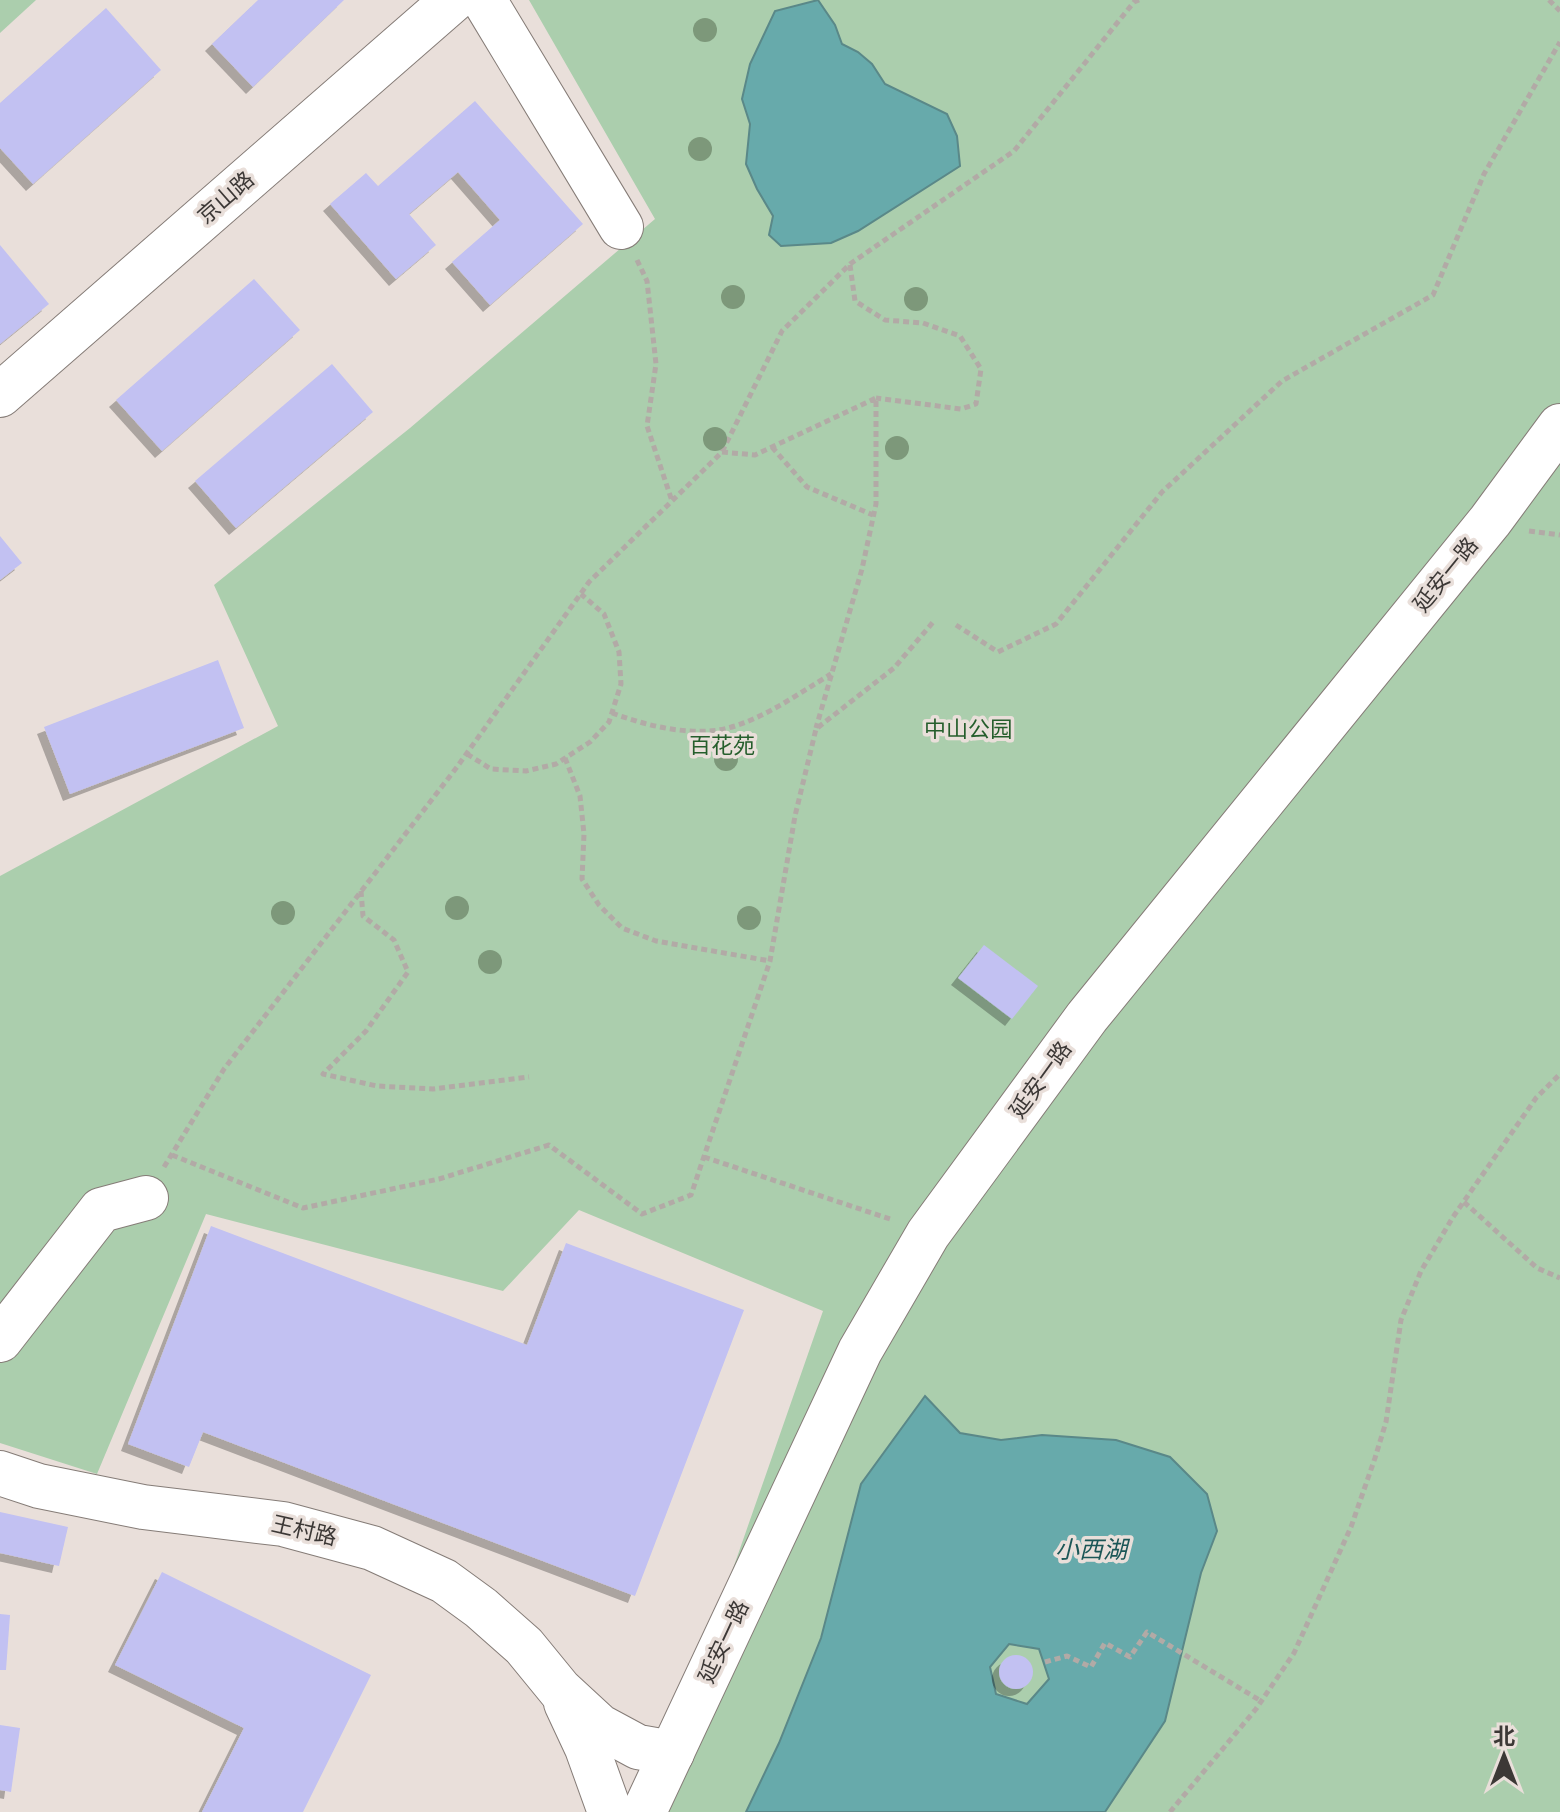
<svg xmlns="http://www.w3.org/2000/svg" width="1560" height="1812" font-family="'Nunito Sans','Noto Sans SC',sans-serif">
  <defs>
    <filter id="shadow"><feDropShadow dx="-7" dy="7" stdDeviation="0" flood-color="#0004"/></filter>
  </defs>
  <rect width="100%" height="100%" fill="#e9dfda"/>
  <g fill="#abcead">
    <path d="M0,0H36L0,33Z"/>
    <path d="M529,0H1560V1812H648L823,1311L579,1210L503,1291L206,1214L97,1474L0,1443V876L278,726L214,585L410,428L655,219Z"/>
  </g>
  <g fill="#67aaab" stroke="#5a8888" stroke-width="2" fill-rule="evenodd">
    <path d="M818,0L835,25L842,44L858,52L872,64L885,84L947,114L957,136L960,166L858,231L831,243L781,246L769,235L773,216L757,189L746,164L750,124L742,99L750,64L775,11Z"/>
    <path d="M925,1396L960,1433L1001,1440L1042,1435L1116,1440L1170,1457L1207,1494L1217,1531L1201,1573L1165,1721L1105,1812H746L779,1743L821,1638L861,1484ZM1009,1644L1039,1649L1049,1679L1027,1704L996,1694L990,1667Z"/>
  </g>
  <g fill="#c2c1f2" filter="url(#shadow)">
    <path d="M258,0H344L253,87L212,44Z"/>
    <path d="M106,8L161,70L33,184L0,148V103Z"/>
    <path d="M475,101L583,224L490,305L452,262L500,220L458,172L409,214L436,245L396,279L330,204L366,173L378,186Z"/>
    <path d="M0,245L49,304L0,344Z"/>
    <path d="M254,279L300,330L162,451L116,400Z"/>
    <path d="M332,364L373,412L236,528L195,481Z"/>
    <path d="M0,536L22,563L0,580Z"/>
    <path d="M218,660L244,728L70,794L44,727Z"/>
    <path d="M984,945L1038,986L1012,1019L958,978Z"/>
    <path d="M211,1226L527,1345L566,1243L744,1310L635,1596L203,1432L189,1467L128,1444Z"/>
    <path d="M0,1512L68,1527L59,1566L0,1553Z"/>
    <path d="M162,1572L371,1675L303,1812H202L244,1728L115,1665Z"/>
    <path d="M0,1614L10,1615L6,1670H0Z"/>
    <circle cx="1016" cy="1672" r="17"/>
    <path d="M0,1725L20,1728L11,1792L0,1790Z"/>
  </g>
  <g fill="none" stroke-linecap="round" stroke-linejoin="round">
    <defs>
      <g id="minor">
        <path d="M484,0L621,227"/>
        <path d="M0,395L453,0"/>
        <path d="M0,1340L101,1210L146,1198"/>
        <path d="M0,1473L39,1486L143,1507L283,1524L372,1548L444,1581L481,1608L524,1646L560,1690L599,1726L638,1747L672,1753"/>
        <path d="M566,1703L587,1748L610,1812"/>
      </g>
      <path id="major" d="M644,1812L860,1351L928,1234L1087,1017L1490,521L1560,426"/>
    </defs>
    <use href="#minor" stroke="#857c77" stroke-width="46"/>
    <use href="#major" stroke="#857c77" stroke-width="46"/>
    <g stroke="#b2aaa6" stroke-width="5" stroke-dasharray="6 4" stroke-linecap="butt">
      <path d="M1549,0L1560,11"/>
      <path d="M637,260L647,281L656,364L647,426L672,501"/>
      <path d="M850,265L855,301L885,320L923,323L960,336L981,369L976,404L961,409L876,398"/>
      <path d="M772,447L807,487L873,515"/>
      <path d="M722,452L755,455L876,398V504L862,569L816,728"/>
      <path d="M1529,531L1560,535"/>
      <path d="M956,625L998,652L1056,624L1162,492L1282,381L1433,295L1484,174L1560,42"/>
      <path d="M612,713C642,724 676,733 709,731C750,729 796,695 831,674"/>
      <path d="M467,754L491,769L526,771L556,764L590,742L609,722L621,684L619,652L604,614L581,594"/>
      <path d="M565,758L580,796L584,834L582,879L599,905L622,928L656,941L770,961"/>
      <path d="M361,891L363,916L394,940L408,972L366,1031L323,1074L377,1086L433,1089L529,1077"/>
      <path d="M172,1155L303,1208L439,1179L549,1145L642,1214L691,1195L770,961L795,816L816,729L894,668L934,621"/>
      <path d="M704,1157L893,1220"/>
      <path d="M164,1167L224,1069L457,767L589,582L722,452L782,331L850,264L1014,151L1134,2L1139,0"/>
      <path d="M1464,1202L1537,1268L1560,1278"/>
      <path d="M1045,1662L1067,1656L1091,1667L1105,1643L1130,1657L1147,1632L1261,1701"/>
      <path d="M1170,1812L1256,1709L1294,1653L1351,1527L1375,1458L1386,1422L1401,1320L1421,1271L1453,1217L1536,1098L1560,1074"/>
    </g>
    <use href="#minor" stroke="#fff" stroke-width="44"/>
    <use href="#major" stroke="#fff" stroke-width="44"/>
  </g>
  <g fill="#7d987a">
    <circle cx="705" cy="30" r="12"/>
    <circle cx="700" cy="149" r="12"/>
    <circle cx="733" cy="297" r="12"/>
    <circle cx="916" cy="299" r="12"/>
    <circle cx="715" cy="439" r="12"/>
    <circle cx="897" cy="448" r="12"/>
    <circle cx="726" cy="759" r="12"/>
    <circle cx="457" cy="908" r="12"/>
    <circle cx="283" cy="913" r="12"/>
    <circle cx="749" cy="918" r="12"/>
    <circle cx="490" cy="962" r="12"/>
  </g>
  <g text-anchor="middle" dominant-baseline="central" stroke-width="7" stroke-linejoin="round" paint-order="stroke">
    <g font-size="22" fill="#3c3836" stroke="#e9dfda">
      <text transform="translate(226 198) rotate(-41)">京山路</text>
      <text transform="translate(1446 575) rotate(-51)">延安一路</text>
      <text transform="translate(1041 1080) rotate(-54)">延安一路</text>
      <text transform="translate(304 1531) rotate(13)">王村路</text>
      <text transform="translate(724 1642) rotate(-65)">延安一路</text>
    </g>
    <g font-size="22" fill="#255e2c" stroke="#e9dfda">
      <text x="968" y="730">中山公园</text>
      <text x="722" y="746">百花苑</text>
    </g>
    <g font-size="24" font-style="italic" fill="#1b5656" stroke="#e9dfda">
      <text x="1091" y="1550">小西湖</text>
    </g>
  </g>
  <g transform="translate(1504 1756)" stroke="#e9dfda" stroke-width="6" paint-order="stroke">
  <path d="M0-6L14 30L0 20L-14 30Z" fill="#3c3836"/>
  <text y="-12" font-size="22" font-weight="bold" text-anchor="middle" fill="#3c3836">北</text>
  </g>
</svg>
